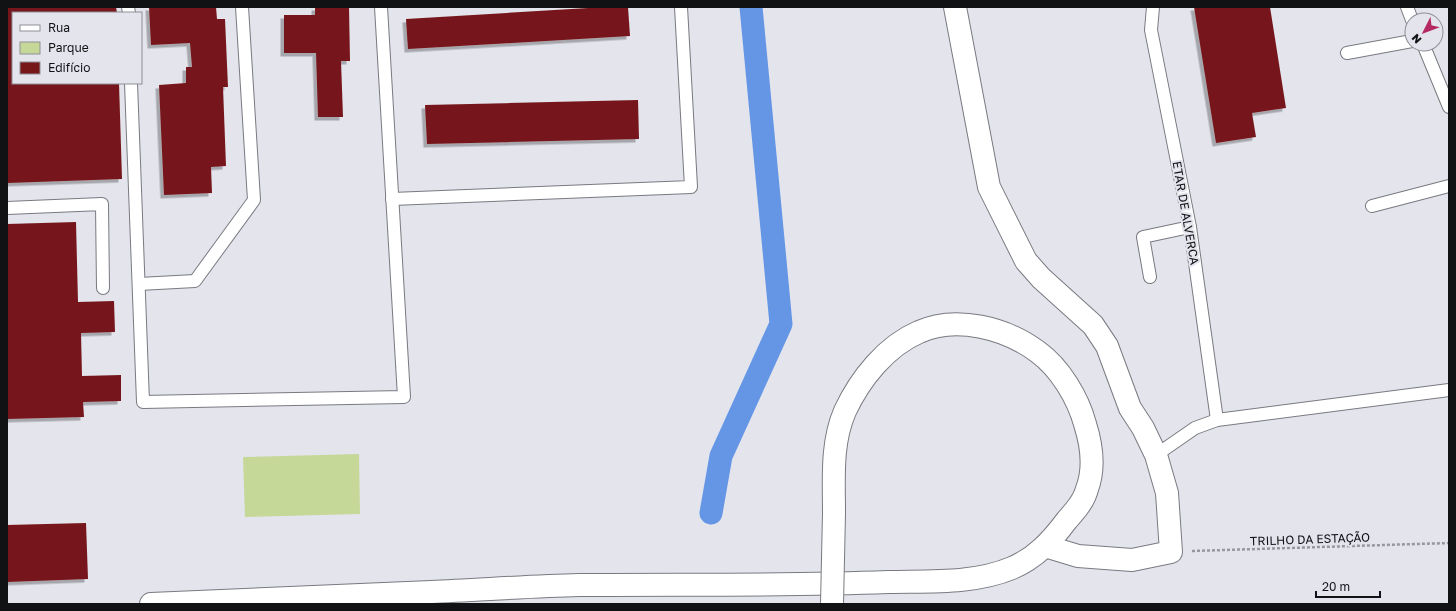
<svg xmlns="http://www.w3.org/2000/svg" width="1456" height="611" font-family="'Golos Text',sans-serif">
  <defs>
    <filter id="shadow"><feDropShadow dx="-3.5" dy="3.5" stdDeviation="0" flood-color="#0004"/></filter>
  </defs>
  <rect width="100%" height="100%" fill="#e3e4ec"/>
  <path fill="#c6d898" d="M359,454L360,514L245,517L243,457Z"/>
  <g fill="none" stroke-linecap="round" stroke-linejoin="round">
    <path stroke="#6496e5" stroke-width="23" d="M711,513L721,456L781,324L751,7"/>
  </g>
  <g fill="#76171a" filter="url(#shadow)">
    <path d="M7,7H116L117,13H13V83H119L122,179L7,183Z"/>
    <path d="M149,7H216L217,19H225L228,87H223L226,166L211,167L212,193L164,195L159,85L186,83V67H192L190,43L151,45Z"/>
    <path d="M315,7H349L350,61H341L343,117H318L316,53H284V15H315Z"/>
    <path d="M605,7H628L630,36L408,49L406,19Z"/>
    <path d="M1194,7H1270L1286,108L1252,113L1256,137L1216,143Z"/>
    <path d="M638,100L639,139L427,144L425,105Z"/>
    <path d="M76,222L78,302L114,301L115,332L81,333L82,376L121,375V401L83,402L84,417L7,419V224Z"/>
    <path d="M86,523L88,579L7,582V525Z"/>
  </g>
  <g fill="none" stroke-linecap="round" stroke-linejoin="round">
    <defs>
      <g id="lane">
        <path d="M128,7L129,13"/>
        <path d="M1153,7L1151,30L1190,227L1217,420"/>
        <path d="M1407,7L1412,20"/>
        <path d="M1423,44L1449,107"/>
        <path d="M1347,53L1412,41"/>
        <path d="M131,83L143,402L404,397L381,7"/>
        <path d="M392,199L691,187L681,7"/>
        <path d="M1372,206L1449,186"/>
        <path d="M7,208L102,204L103,288"/>
        <path d="M1150,277L1143,237L1190,227"/>
        <path d="M139,284L195,281L254,200L242,7"/>
        <path d="M1156,455L1195,428L1217,420L1449,390"/>
      </g>
      <g id="street">
        <path d="M955,7L989,187L1026,261L1041,278L1093,325L1107,346L1130,408L1143,428L1156,455L1167,493L1171,552L1132,560L1078,556L1045,546"/>
        <path d="M151,604C245,600 338,596 431,592C480,590 530,586 579,585C682,584 785,586 888,582C929,581 974,584 1012,568C1036,558 1052,540 1067,520C1075,511 1084,501 1087,489C1095,468 1092,446 1085,424C1078,398 1060,368 1038,352C1006,328 956,315 919,332C886,346 860,379 845,411C831,443 834,479 834,513"/>
      </g>
    </defs>
    <use href="#lane" stroke="#797a80" stroke-width="14"/>
    <use href="#street" stroke="#797a80" stroke-width="24"/>
    <path stroke="#97989e" stroke-width="2.5" stroke-dasharray="3 2" stroke-linecap="butt" d="M1192,551L1449,543"/>
    <use href="#lane" stroke="#fff" stroke-width="12"/>
    <use href="#street" stroke="#fff" stroke-width="22"/>
    <defs>
      <path id="street-bridge" d="M832,604L834,513"/>
    </defs>
    <use href="#street-bridge" stroke="#797a80" stroke-width="24" stroke-linecap="butt"/>
    <use href="#street-bridge" stroke="#fff" stroke-width="22"/>
  </g>
  <g text-anchor="middle" dominant-baseline="central" stroke-width="4" stroke-linejoin="round" paint-order="stroke">
    <g font-size="12" fill="#111214" stroke="#e3e4ec">
      <text transform="translate(1186 213) rotate(80)">ETAR DE ALVERCA</text>
      <text transform="translate(1310 539) rotate(-2)">TRILHO DA ESTAÇÃO</text>
    </g>
  </g>
  <rect width="1456" height="611" fill="none" stroke="#111214" stroke-width="16"/>
  <rect x="12" y="12" width="130" height="72" fill="#e3e4ec" stroke="#8f9096"/>
  <rect x="20" y="25" width="20" height="6" fill="#ffffff" stroke="#8f9096"/>
  <text x="48" y="32" font-size="12" fill="#111214">Rua</text>
  <rect x="20" y="42" width="20" height="12" fill="#c6d898" stroke="#8f9096"/>
  <text x="48" y="52" font-size="12" fill="#111214">Parque</text>
  <rect x="20" y="62" width="20" height="12" fill="#76171a" stroke="#8f9096"/>
  <text x="48" y="72" font-size="12" fill="#111214">Edifício</text>
  <g transform="translate(1424 32) rotate(228)"><circle r="19" fill="#e3e4ec" stroke="#8f9096"/>
  <path d="M0-3L7 15L0 10L-7 15Z" fill="#b42863"/>
  <text y="-6" font-size="11" font-weight="bold" text-anchor="middle" fill="#111214">N</text>
  </g>
  <path d="M1316 591v6h64v-6" fill="none" stroke="#111214" stroke-width="2"/>
  <text x="1322" y="591" font-size="12" fill="#111214" stroke="#e3e4ec" stroke-width="3" paint-order="stroke">20 m</text>
</svg>
